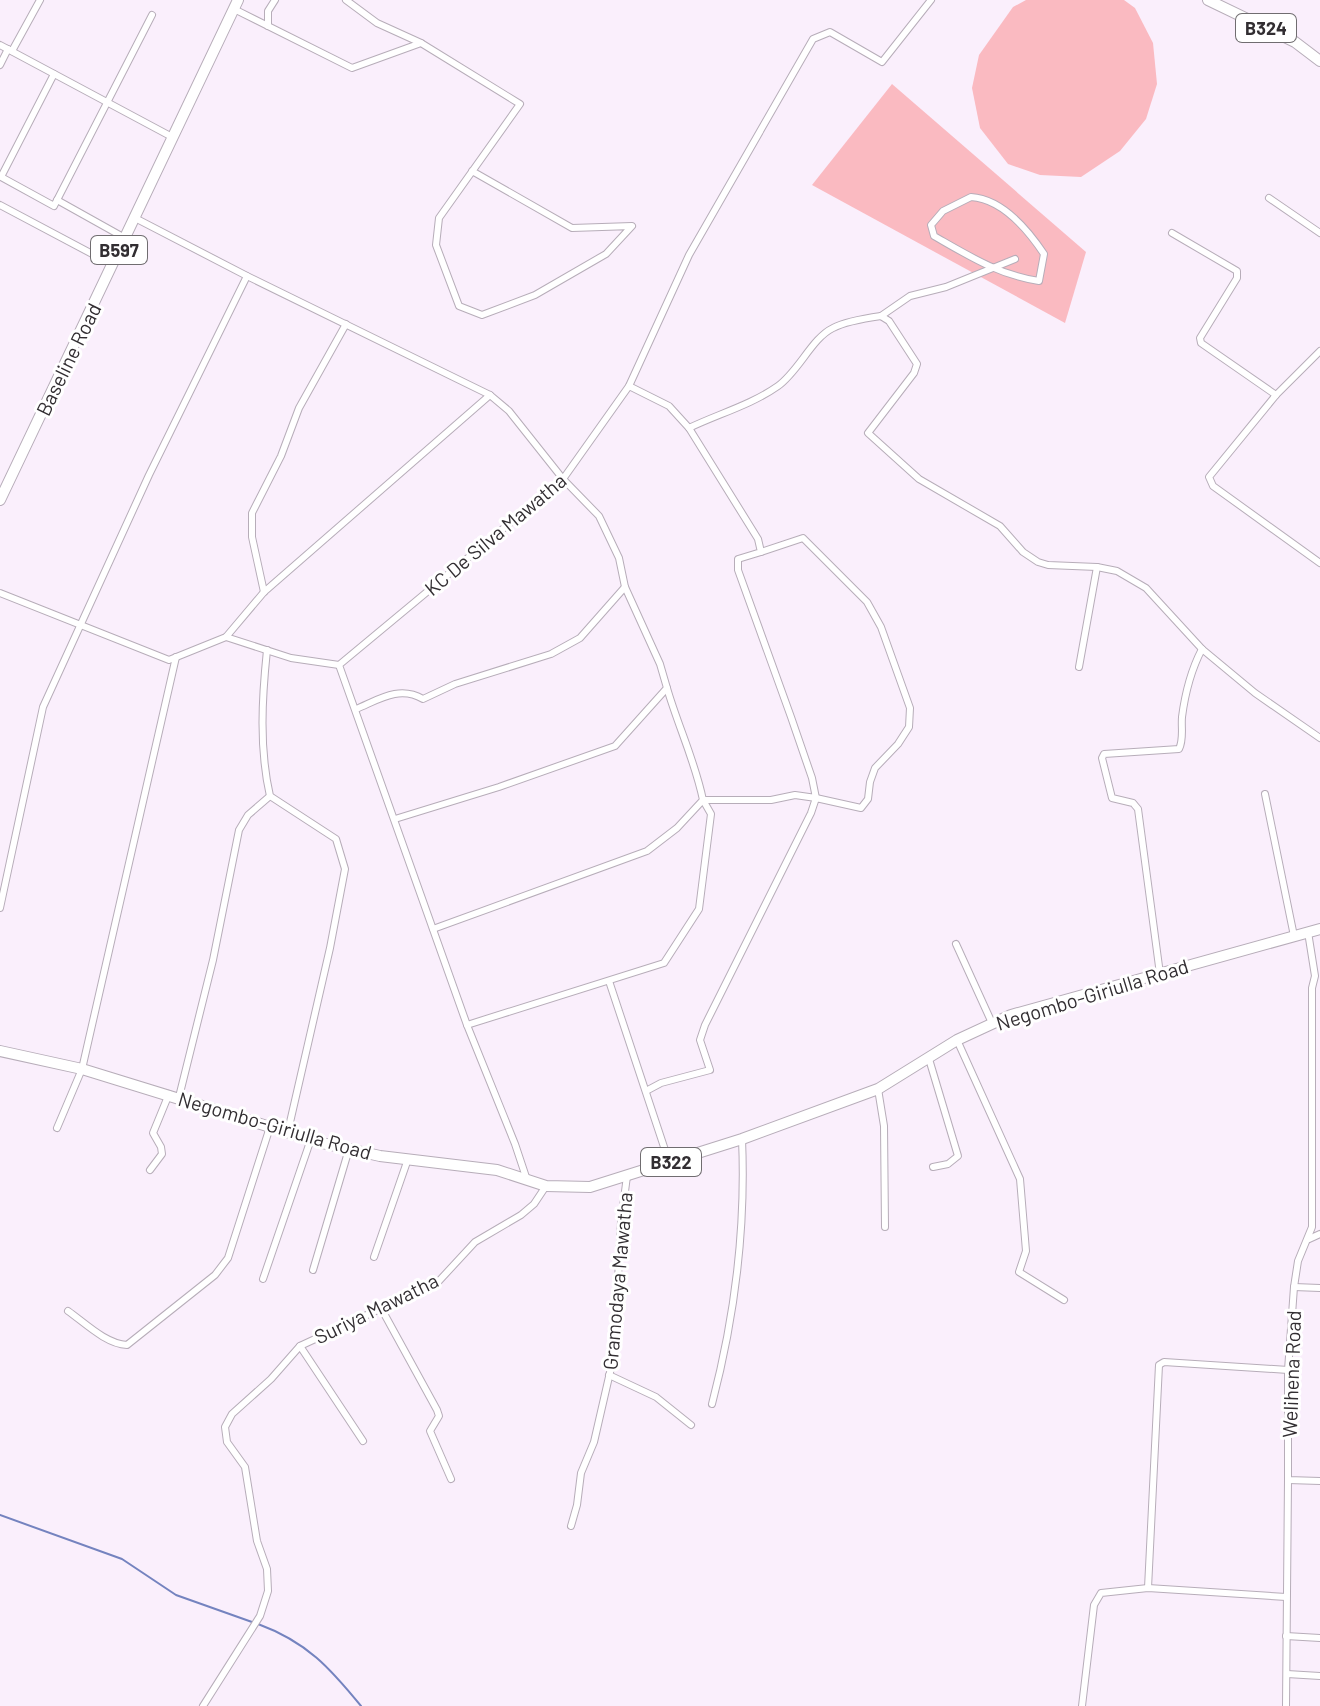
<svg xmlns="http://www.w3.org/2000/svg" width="1320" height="1706" font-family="Barlow,sans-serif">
  <rect width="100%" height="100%" fill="#faeffc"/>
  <g fill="#fabac1">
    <path d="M1026,0H1124L1135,8L1153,43L1157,84L1146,119L1120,151L1081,177L1040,175L1008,164L980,128L972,88L979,55L1013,7Z"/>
    <path d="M892,84L1086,252L1065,323L812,185Z"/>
  </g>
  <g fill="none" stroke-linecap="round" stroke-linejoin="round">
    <g stroke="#7483bf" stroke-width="2">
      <path d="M0,1515L122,1559L176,1595L252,1622"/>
      <path d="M258,1624C307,1642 330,1668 361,1706"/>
    </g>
    <defs>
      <g id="minor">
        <path d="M346,0L377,23L421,43"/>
        <path d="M234,9L352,68L421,43L520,104L439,218L436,245L459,306L482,315L535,295L606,254L632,226L572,228L472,171"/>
        <path d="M268,26V11L275,0"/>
        <path d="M0,45L174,138"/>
        <path d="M12,51L40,0"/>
        <path d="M0,65L8,49"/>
        <path d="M54,74L1,177L54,206L152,15"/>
        <path d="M971,197C1002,199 1028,230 1044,254L1039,281C999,275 969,256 934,236L931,225L943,211Z"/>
        <path d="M1269,198L1320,233"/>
        <path d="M57,200L125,238"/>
        <path d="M0,205L113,265"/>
        <path d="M135,218L247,276L490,395L509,411L563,479L599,516L619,558L625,587L660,664L667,688L615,746L499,787L395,819"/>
        <path d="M1172,233L1237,271V278L1200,338L1201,343L1276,395"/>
        <path d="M881,316L910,296L946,287L1015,259"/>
        <path d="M1320,351L1276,395L1209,477L1213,486L1320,563"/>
        <path d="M629,386L669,406L689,428C718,414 751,405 778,386C799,371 812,338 833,328C846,321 867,318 881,316L889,321L917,364L914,373L868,433L919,479L1000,526L1023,552L1038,562L1048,565L1097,567L1117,571L1146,588L1202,649L1255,693L1320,738"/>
        <path d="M689,428L758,539L761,552L738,559V570L791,717L812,778L816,798L795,795L771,800H703"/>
        <path d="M264,592L252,537V513L281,456L299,408L346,324"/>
        <path d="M0,593L169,660L226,637L264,592L490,395"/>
        <path d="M226,637L291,658L339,665"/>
        <path d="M267,650C262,698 259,748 270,796L336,839L345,869L330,948L288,1131"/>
        <path d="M1079,667L1097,567"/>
        <path d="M356,709C378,700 399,685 423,699L455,684L551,654L580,638L625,587"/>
        <path d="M1265,794L1294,936"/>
        <path d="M0,908L43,707L149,475L247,276"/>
        <path d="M433,929L647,851L677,828L703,800C695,761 678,726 667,688"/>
        <path d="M1308,932L1315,976L1312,988V1227L1298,1261L1294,1287L1288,1370V1480L1320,1481"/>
        <path d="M956,944L992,1023"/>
        <path d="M1160,974L1138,809L1133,803L1112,798L1102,758L1104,754L1179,749C1184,739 1181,728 1182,717C1185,694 1191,670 1202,649"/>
        <path d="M609,981L669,1162"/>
        <path d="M467,1025L664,963L699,909L711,814L703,800"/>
        <path d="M957,1040L1020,1179L1026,1251L1019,1272L1064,1300"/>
        <path d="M929,1059L958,1156L948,1164L933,1167"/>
        <path d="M878,1089L884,1126L885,1227"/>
        <path d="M646,1091L661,1083L710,1070L700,1040L705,1025L811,813L816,798L861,808L868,799L870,782L875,768L898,744L909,727L910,708L881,627L867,602L803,538L761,552"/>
        <path d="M179,1097L213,960L239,830L248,815L270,796"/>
        <path d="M57,1128L82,1069L176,657"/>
        <path d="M150,1170L162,1154L161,1147L153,1133L169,1094"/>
        <path d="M527,1180L515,1144L467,1025L339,665L563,479L629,386L689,255L813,39L830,32L882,62L931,0"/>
        <path d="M1309,1239L1320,1234"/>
        <path d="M374,1257L408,1159"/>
        <path d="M313,1270L349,1149"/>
        <path d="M263,1279L311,1139"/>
        <path d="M1294,1287L1320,1288"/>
        <path d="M381,1308L437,1410L439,1416L430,1431L451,1479"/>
        <path d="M68,1311C85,1323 106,1344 127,1345L215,1275L228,1258L270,1127"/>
        <path d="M300,1346L363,1441"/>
        <path d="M609,1375L656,1397L691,1425"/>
        <path d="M712,1404C735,1316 746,1230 742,1139"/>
        <path d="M571,1526L577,1505L581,1473L594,1442L614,1355L621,1222L627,1176"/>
        <path d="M1148,1588L1159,1365L1164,1362L1288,1370"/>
        <path d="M1286,1636L1320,1638"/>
        <path d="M1287,1674L1320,1676"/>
        <path d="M203,1706L260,1616L268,1591L267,1569L257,1541L245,1467L227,1442L225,1427L232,1414L271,1379L300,1346L438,1282L475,1242L521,1215L534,1204L546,1186"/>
        <path d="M1082,1706L1094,1605L1101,1593L1148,1588L1286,1597"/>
        <path d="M1286,1706L1288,1480"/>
      </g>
      <g id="primary">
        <path d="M1208,0L1295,42L1320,61"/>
        <path d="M0,500L238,0"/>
        <path d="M0,1051L82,1069L322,1143L380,1156L497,1170L546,1186L590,1187L742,1139L878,1089L957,1040L1011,1015L1320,929"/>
      </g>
    </defs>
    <use href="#minor" stroke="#b7adb9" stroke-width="8"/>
    <use href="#primary" stroke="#b7adb9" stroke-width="12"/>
    <use href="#minor" stroke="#fff" stroke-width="6"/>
    <use href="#primary" stroke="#fff" stroke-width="10"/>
  </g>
  <g text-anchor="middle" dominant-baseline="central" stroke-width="6" stroke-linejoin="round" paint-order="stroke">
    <g fill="#fff" stroke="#706d70" stroke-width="2">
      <rect x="1236" y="14" width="60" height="28" rx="6"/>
      <rect x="91" y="236" width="56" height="28" rx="6"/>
      <rect x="641" y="1148" width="60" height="28" rx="6"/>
    </g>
    <g font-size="18" font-weight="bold" fill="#322e32">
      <text x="1266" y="28">B324</text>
      <text x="119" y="250">B597</text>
      <text x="671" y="1162">B322</text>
    </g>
    <g font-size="20" fill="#322e32" stroke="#fff">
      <text transform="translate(68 359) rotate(-64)">Baseline Road</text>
      <text transform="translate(495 534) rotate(-40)">KC De Silva Mawatha</text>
      <text transform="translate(1092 994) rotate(-17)">Negombo-Giriulla Road</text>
      <text transform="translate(275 1125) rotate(16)">Negombo-Giriulla Road</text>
      <text transform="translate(617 1281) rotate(-85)">Gramodaya Mawatha</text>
      <text transform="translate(376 1308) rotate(-26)">Suriya Mawatha</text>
      <text transform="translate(1291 1374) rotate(-88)">Welihena Road</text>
    </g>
  </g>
</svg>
